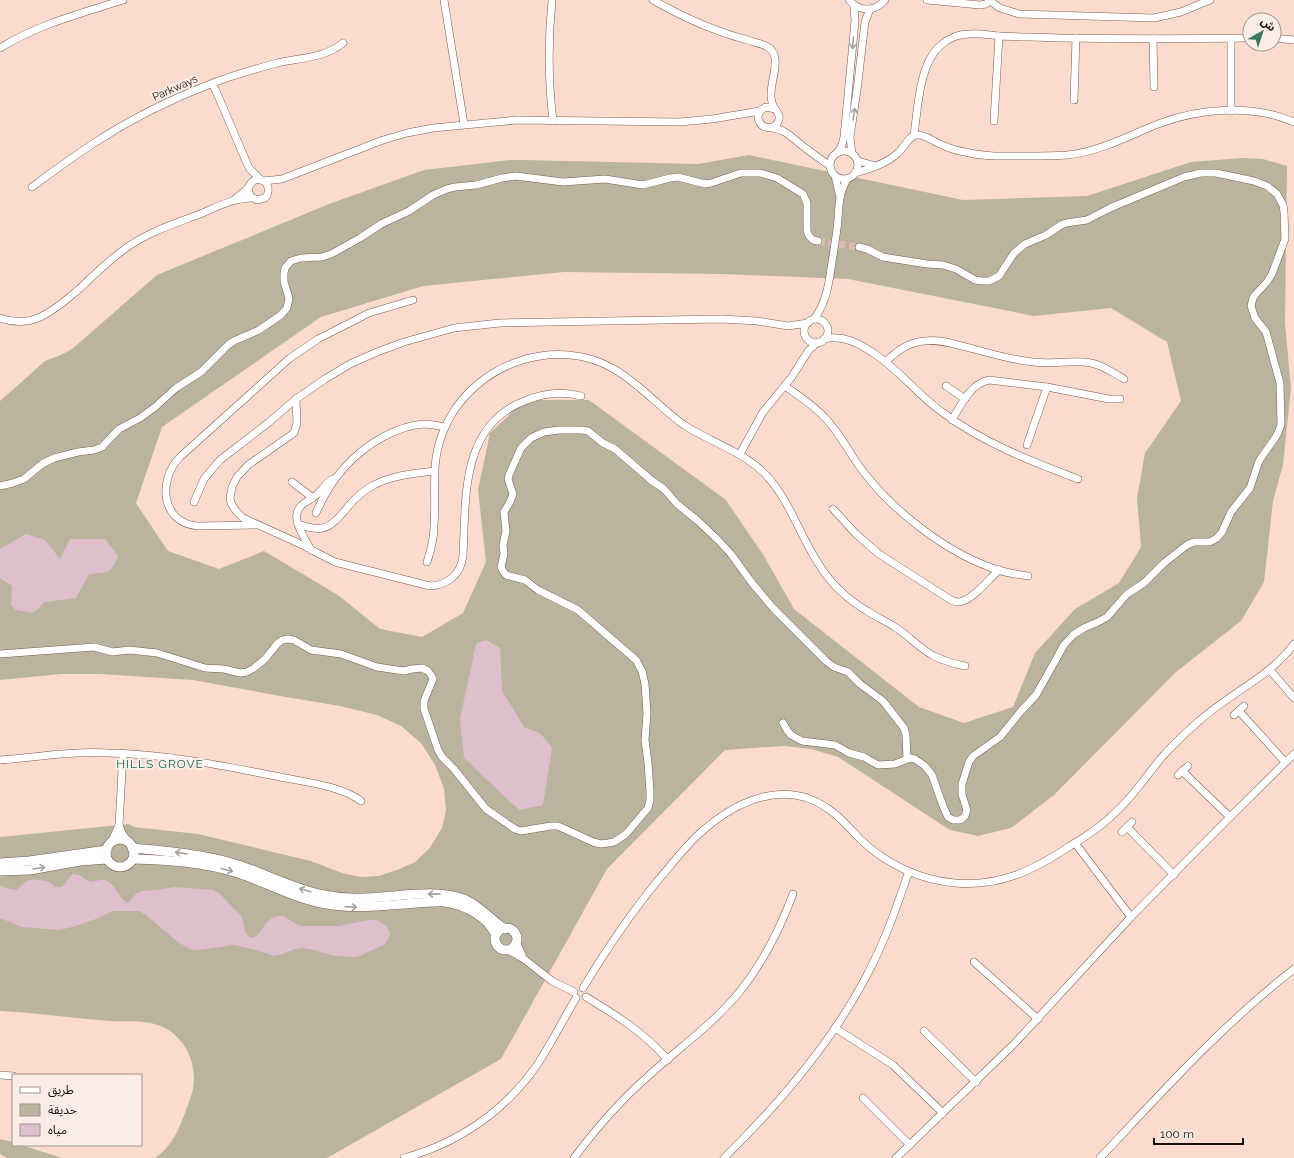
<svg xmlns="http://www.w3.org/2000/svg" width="1294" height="1158" font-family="Raleway,'Noto Sans Arabic',sans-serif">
  <rect width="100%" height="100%" fill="#fcdbcf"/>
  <g fill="#bab49f" fill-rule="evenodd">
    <path d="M749,155L963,200L1087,196L1191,162L1242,158L1263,159L1287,166L1285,323L1291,388L1283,465L1273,501L1264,582L1241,621L1176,672L1054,795L1011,828L978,836L950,830L838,757L811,749L784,746L725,750L607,869L501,1059L327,1158H155C177,1143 182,1120 191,1096C200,1070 188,1039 163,1027C146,1019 126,1022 109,1021C73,1018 36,1013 0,1011V837L129,824L134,827L198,834L311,861L342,873L361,877L379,876L397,870L415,862L429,849L442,828L446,810L444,789L435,765L421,743L401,726L377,715L340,706L280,696L193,680L100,674H61L0,680V401L45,361L63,354L72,349L157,275L329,204L424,170L511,160H524L698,164ZM564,272L722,274L848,279L1034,316L1111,308L1167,342L1181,401L1145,453L1137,498L1141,547L1119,583L1075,609L1035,653L1013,707L964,723L919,707L794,609L764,556L726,500L589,400H525L490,433L478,490L486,562L463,613L422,637L380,629L338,595L264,551L219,569L168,551L136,503L162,427L321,317L423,286Z"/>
    <path d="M0,1139L13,1142V1145H21L62,1158H7L0,1154Z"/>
  </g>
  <g fill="#e0bfcc">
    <path d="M26,534L45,540L60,559L70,539H105L118,556C111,575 107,572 89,574L76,598L45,602L33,613L16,610L11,605L12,586L0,578V549Z"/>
    <path d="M486,640L500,648L502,691L524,727L541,734L552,748L543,805L519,810L464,758L460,719L476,644Z"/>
    <path d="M73,874L79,875L90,882C94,882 98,880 102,880C117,881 116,898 128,903L137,893L143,891L157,890L174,887L213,890L220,894L240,915L243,920L245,932L248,936L251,938C264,936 262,917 281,916C287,916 293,924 301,926H339L369,920H376L382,923L387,927L390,933L389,937L385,944L360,956L355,957L335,956L314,950L303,948L295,949L280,955L273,956L260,951L235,945L198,950L190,949L178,942L146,915L139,911H112L96,919L72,927L59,930L22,927L0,918V886C4,887 11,890 15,890C22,889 23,880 31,880C35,879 42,880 46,881C51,883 56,889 61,887C66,886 68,877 73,874Z"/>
  </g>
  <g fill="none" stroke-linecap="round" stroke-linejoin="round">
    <path stroke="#dabcb1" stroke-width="7" stroke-dasharray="7 3.5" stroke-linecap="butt" d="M818,241L859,247"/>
    <defs>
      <g id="minor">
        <path d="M444,0L464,124"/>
        <path d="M552,0C548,41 548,80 553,121"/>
        <path d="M653,0C684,18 716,32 751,41C760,44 770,45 774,54C778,64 771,83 771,94C771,98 772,105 775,109C778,113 781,116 778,122C774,130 762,129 759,121C756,115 761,109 766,107L775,109"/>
        <path d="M849,0C859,12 875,12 885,0"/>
        <path d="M927,0L980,5L986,4L990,0"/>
        <path d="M990,1L1000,8L1019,14L1154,18L1181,12L1210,0"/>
        <path d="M1274,38L1294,40"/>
        <path d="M1153,39L1154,87"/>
        <path d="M1231,39V111"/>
        <path d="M0,48C39,24 79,14 123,0"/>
        <path d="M212,84L216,91L249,168L261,180"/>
        <path d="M1074,100L1076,38"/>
        <path d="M994,121L999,36"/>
        <path d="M772,128C786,129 793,139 804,147C812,153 821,160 829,165"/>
        <path d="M914,135C918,108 919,63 941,45C949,38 959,34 969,34C979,33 989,35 999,36C1019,37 1039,37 1059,38C1123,39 1186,39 1250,38"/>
        <circle cx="844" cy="165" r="14"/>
        <path d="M838,152L842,145L844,137L855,21L854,5"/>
        <path d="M852,153L850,137L857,90L865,22L870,9"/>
        <path d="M858,161L876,166"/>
        <path d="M855,173C870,169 886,164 898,153C904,148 909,135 917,135C925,134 934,142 942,145C949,148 957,151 965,152C985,157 1005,156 1025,156C1039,156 1053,156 1067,155C1099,152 1128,136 1158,124C1200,108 1253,104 1294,122"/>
        <path d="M835,176L840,197"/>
        <path d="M264,181L282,179L383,140L407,133L433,128L517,120L680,122L712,119L760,111"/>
        <path d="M32,187C52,172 73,157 94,143C131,119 171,99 213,83C234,75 255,69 277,63C299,58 325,58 343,43"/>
        <path d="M234,200C238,196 243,193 247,189C250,186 250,182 255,180C267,176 272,191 265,198L257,200L250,196L248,188"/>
        <path d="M0,318C33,330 54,310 78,290C93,276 109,260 126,248C148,232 174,224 200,214C217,207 233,198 252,198"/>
        <path d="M814,319C827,302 829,282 832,262C834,248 837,233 838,219C839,204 839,191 848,178"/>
        <circle cx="816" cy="331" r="12"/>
        <path d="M824,339C843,334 860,344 875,354C899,370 918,395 942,412C983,443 1031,461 1078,479"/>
        <path d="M886,362C897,350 909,342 925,341C941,339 956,345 970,348C991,354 1012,360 1033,362C1052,365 1073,359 1091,363C1103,365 1113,373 1124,379"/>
        <path d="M785,386C803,399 822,411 835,430C846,444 854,461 866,475C894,511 944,550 987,566C1000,572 1014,574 1028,576"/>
        <path d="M946,386L965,399"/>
        <path d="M296,399L297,423L294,433L248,465L237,477L232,487L230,498L231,503L236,511L243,518L296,542L335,562L430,586C448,585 461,574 463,556C466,498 460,424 527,400C545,393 562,391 581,396"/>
        <path d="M952,420C961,405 970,384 989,380L1047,387L1109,399H1120"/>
        <path d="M1027,445L1047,387"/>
        <path d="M740,454L763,412L791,378L809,350L818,342"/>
        <path d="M292,482L313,498"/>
        <path d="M0,486L13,483L24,479L42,464L54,458L78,452L94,450L102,447L119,429L140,418L155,407L176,388L201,372L228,345L234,341L259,330L281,315L287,308L289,298L284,282V273L285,268L291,261L301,258L322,257L331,254L360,238L381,224L409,211L433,195L447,189L455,187L476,185L502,178L516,176L563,182L605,179L643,185L670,178L678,177L705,184L711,183L741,173H760L777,178L803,194L807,203V231L809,236L813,240L818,241"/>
        <path d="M194,502L204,479L220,460L268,423L296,399L325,379L350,364L377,352L404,342L454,328L500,323L721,319L757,321L788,326L808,323"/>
        <path d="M833,509L856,534L879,554L951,600C955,602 958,603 963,601C975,597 989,579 999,570"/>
        <path d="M316,513C330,480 352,454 383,437C396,430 409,425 424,424C431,424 438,426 445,427"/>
        <path d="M298,524C305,526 314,530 322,528C335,526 345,509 354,500C360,494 366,489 374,485C392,475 414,474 434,471"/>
        <path d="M256,525L198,526C160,523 158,479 180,457L290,358L318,339L369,313L413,300"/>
        <path d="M311,550C305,538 290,519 300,507C304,502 310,500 315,496C322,491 325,483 333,479"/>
        <path d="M427,562C431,550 434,539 434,526C437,486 428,458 449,419C480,362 557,336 614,369C640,384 660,408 684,425C710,442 742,451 764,473C789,498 799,534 818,563C830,583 847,599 867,611C876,617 886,621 895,627C909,636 920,649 934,656C944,661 955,664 965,666"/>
        <path d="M0,654L94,647L113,652L129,650L157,653L205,668L224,669L240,673L247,672L254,668L265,659L277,644L282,640L288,639L294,640L311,650L341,654L377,667L404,671L412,669L422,668L428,671L431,675L433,679L424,701V709L438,750L442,757L454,769L486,809L515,829L521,831L551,826H558L593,842L601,844L608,843L614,842L626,834L648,808L650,800V792L648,763L645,740L647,713L645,684L642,671L636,660L578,610L538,590L525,580L506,575L503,571L501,567L504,554L503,545L506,531L504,512L510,502L513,494L508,479L509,475L521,448L531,438L544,432L559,430H582L588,431L603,443L615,449L651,480L664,489L677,504L698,521L719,541L731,554L752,583L774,609L826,661L834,667L848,672L860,684L883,701L904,728L906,735L907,759"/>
        <path d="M1270,670L1294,698"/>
        <path d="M1239,711L1285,762"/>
        <path d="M1234,715L1244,706"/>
        <path d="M783,723L787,730L791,735L802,741L835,745L849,753L864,757L878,765L895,764L910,758L915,759L925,766L932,775L943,806L948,817L953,820H960L963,818L965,816L967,810L962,795V784L969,762L973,756L1000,737L1021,711L1036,695L1064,645L1073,635L1084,628L1098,622L1107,617L1127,594L1144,583L1164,563L1187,545L1194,542H1210L1217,538L1222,532L1231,512L1250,488L1259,461L1277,435L1281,425L1280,383L1266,332L1255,318L1251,306L1253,298L1255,295L1267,282L1272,274L1285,239L1284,212L1283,205L1277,194L1267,186L1254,181L1216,173H1201L1184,177L1110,208L1087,220L1066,223L1061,225L1046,235L1025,244L1014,253L999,276L989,281H982L975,280L956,269L943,265L927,264L883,257L867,249L859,247"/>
        <path d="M0,760C36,757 73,751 109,753C167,754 224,766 280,777C305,782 341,786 361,801"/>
        <path d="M1182,771L1230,817"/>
        <path d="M1178,775L1188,766"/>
        <path d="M119,825L122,833L128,842"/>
        <path d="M1127,827L1174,875"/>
        <path d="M1122,832L1132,822"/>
        <path d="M111,843L119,825L123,753"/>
        <path d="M1075,843L1131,917"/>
        <path d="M516,942L523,957"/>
        <path d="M508,950L524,959L552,981L574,992"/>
        <path d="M974,962L1038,1019"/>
        <path d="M583,988C606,950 631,913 659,879C672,864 684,848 699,834C734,802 783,778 827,808C840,816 850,829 861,840C886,864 920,880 955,883C1000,887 1034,870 1070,846C1089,835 1106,823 1121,807C1136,792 1148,774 1162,757C1173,745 1185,733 1198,722C1228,694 1269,678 1294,644"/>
        <path d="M586,997C619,1017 642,1031 668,1060"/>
        <path d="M835,1028L893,1065L943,1113"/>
        <path d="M924,1031L976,1082"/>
        <path d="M0,1075L13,1076"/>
        <path d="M863,1098L910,1145"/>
        <path d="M404,1158C459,1143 505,1111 537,1065C551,1044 563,1020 576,998"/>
        <path d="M574,1158C595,1130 619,1102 645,1079C677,1049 713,1025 741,990C764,961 780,929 793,894"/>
        <path d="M724,1158C779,1104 832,1043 868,973C885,941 897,906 909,871"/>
        <path d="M896,1158L1015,1043L1131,917L1230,817L1294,754"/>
        <path d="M1100,1158C1162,1092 1223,1024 1294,969"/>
      </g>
      <g id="tertiary">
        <circle cx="120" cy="853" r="14"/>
        <path d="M132,848C166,851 199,854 232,863C263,872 292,889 324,895C338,898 352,899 366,898C398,897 436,888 466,900C481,907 491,920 505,929"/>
        <path d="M133,859C168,860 204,862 238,873C270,884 299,901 333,905C361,909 389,905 417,903C426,903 436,901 445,902C466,905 486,916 496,935"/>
        <path d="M0,863L29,861L107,850"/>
        <path d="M0,871L30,870L80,861L107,859"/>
        <circle cx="506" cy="939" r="11"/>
      </g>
    </defs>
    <use href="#minor" stroke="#765b50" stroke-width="8"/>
    <use href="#tertiary" stroke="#765b50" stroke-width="10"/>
    <use href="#minor" stroke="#fff" stroke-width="7"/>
    <use href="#tertiary" stroke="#fff" stroke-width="9"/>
  </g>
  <defs><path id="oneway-shaft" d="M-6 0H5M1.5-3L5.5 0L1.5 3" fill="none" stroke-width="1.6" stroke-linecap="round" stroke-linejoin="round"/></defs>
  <g stroke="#a39f9d">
    <use href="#oneway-shaft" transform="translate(853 43) rotate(95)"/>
    <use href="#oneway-shaft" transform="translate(854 114) rotate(-81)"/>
    <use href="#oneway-shaft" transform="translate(181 853) rotate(-172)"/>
    <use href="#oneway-shaft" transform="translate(39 868) rotate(-9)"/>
    <use href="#oneway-shaft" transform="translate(227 870) rotate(15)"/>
    <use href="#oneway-shaft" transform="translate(305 890) rotate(-163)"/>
    <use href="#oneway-shaft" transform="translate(434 894) rotate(179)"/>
    <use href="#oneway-shaft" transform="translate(351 907) rotate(2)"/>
  </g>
  <g text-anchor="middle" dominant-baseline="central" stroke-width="4" stroke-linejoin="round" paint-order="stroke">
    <g font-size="11" fill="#190e0a" stroke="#faede8">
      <text transform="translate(175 88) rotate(-24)">Parkways</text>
    </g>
    <g font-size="12" letter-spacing="1" fill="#1b644d" stroke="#faede8">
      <text x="160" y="764">HILLS GROVE</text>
    </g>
  </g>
  <rect x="12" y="1074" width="130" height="72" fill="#faede8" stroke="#a0948f"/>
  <rect x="20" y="1087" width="20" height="6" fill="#ffffff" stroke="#a0948f"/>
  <text x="48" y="1094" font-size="12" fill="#190e0a">طريق</text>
  <rect x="20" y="1104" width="20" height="12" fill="#bab49f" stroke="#a0948f"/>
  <text x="48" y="1114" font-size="12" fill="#190e0a">حديقة</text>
  <rect x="20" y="1124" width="20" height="12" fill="#e0bfcc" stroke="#a0948f"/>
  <text x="48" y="1134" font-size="12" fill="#190e0a">مياه</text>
  <g transform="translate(1262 32) rotate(39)"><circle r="19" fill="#faede8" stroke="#a0948f"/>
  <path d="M0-3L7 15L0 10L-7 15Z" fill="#3c7862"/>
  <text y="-6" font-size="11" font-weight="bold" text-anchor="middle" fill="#190e0a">ش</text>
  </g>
  <path d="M1154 1138v6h89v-6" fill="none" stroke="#190e0a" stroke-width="2"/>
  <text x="1160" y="1138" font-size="12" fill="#190e0a" stroke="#faede8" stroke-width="3" paint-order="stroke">100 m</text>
</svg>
